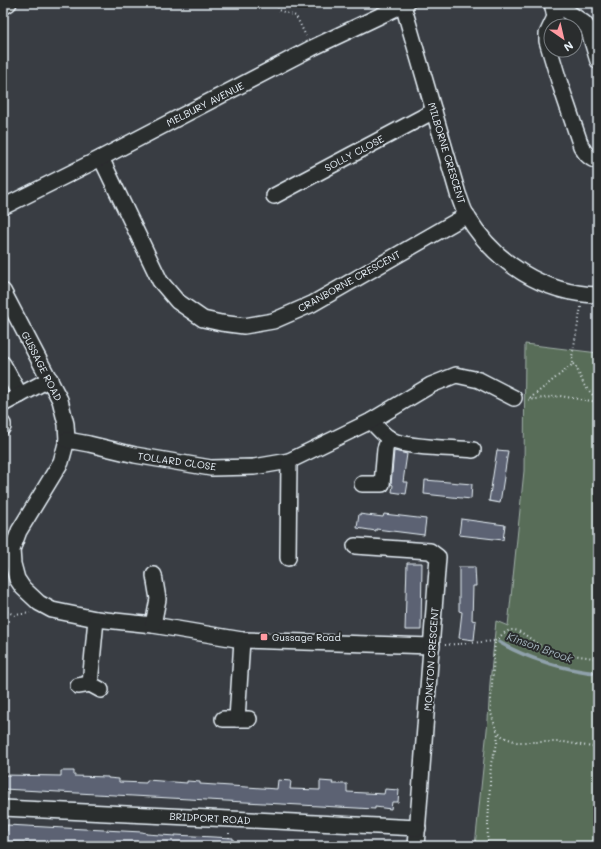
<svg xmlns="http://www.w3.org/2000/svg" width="601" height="849" font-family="Mali,sans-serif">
  <rect width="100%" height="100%" fill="#393d43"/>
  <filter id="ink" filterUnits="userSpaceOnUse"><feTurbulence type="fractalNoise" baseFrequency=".025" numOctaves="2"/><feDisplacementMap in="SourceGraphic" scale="8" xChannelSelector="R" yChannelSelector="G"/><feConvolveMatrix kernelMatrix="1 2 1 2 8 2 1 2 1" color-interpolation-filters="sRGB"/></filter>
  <g filter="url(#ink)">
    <path fill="#596d58" stroke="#a0afa8" d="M525,344L598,353V846H475L488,720L490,683L496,621L508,626L524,471Z"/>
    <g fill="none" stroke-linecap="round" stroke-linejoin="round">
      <path stroke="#8fa1ab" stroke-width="3.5" d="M499,642C525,658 568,671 598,673"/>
    </g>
    <g fill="#5b6273" stroke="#e8f1f8">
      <path d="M497,450L508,451L500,503L489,501Z"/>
      <path d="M394,451L407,454L403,482H408L406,494L392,492L393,485L391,484Z"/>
      <path d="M425,480L472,484L471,499L424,494Z"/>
      <path d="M359,514L383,517L384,514L426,519L424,535L376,529V531L357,528Z"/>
      <path d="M461,519L505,525L503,540L459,535Z"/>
      <path d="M407,563H422L421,630H405Z"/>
      <path d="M459,567H475L476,586H473L472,620L476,621L474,640L459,638L462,612L459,611Z"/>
      <path d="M61,771H74V776L108,777V778L119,779V782L146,783L147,780L187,783V781L200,782V784L277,789L278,780L291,781L290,789L320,790V781L333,782L332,784H347V792L384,794L385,789L399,790L398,802H392L391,809L375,807V809L3,789V775L61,776Z"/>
      <path d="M7,825L142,832L146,833V834L175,836V835L233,838V846H67V845L41,843L6,842L7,840H3V831H7Z"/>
    </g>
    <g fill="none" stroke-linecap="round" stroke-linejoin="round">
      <defs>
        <g id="minor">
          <path d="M552,3L555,17L547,34V41L559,81L581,146C585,153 589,159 598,161"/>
          <path d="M564,3L568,12L584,23L588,28L598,61"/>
          <path d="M403,5L458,194C461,201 463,210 467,216C495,263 544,294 598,295"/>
          <path d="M3,7L9,3"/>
          <path d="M101,158L160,281L177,301L203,319L221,323L244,326L273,321L312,304L467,215"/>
          <path d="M274,196L434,111"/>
          <path d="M3,207L101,158L312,48L407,3"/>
          <path d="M3,291L60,400L66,424L67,440L61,462L19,531L12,550L13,564L17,579L23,588L39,603L52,610L96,619L153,625L242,640L432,646"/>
          <path d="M3,364L20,395"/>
          <path d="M3,404L50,379"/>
          <path d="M371,421C378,428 383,435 392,440C406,448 455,448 473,450"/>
          <path d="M3,424V427"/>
          <path d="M67,440L89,444L135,455L211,468L254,467L289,461L371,421L431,385L456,375L479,380L514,398"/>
          <path d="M362,484H382L385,449L389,438"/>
          <path d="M355,546L430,551L438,557L416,846"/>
          <path d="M288,558L289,461"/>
          <path d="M153,625L158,599L154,575"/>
          <path d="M90,684L96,619"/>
          <path d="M78,686L90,684L101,690"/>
          <path d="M223,719H249"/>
          <path d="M237,719L242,640"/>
          <path d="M3,808L418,828"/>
        </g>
      </defs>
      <use href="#minor" stroke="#e8f1f8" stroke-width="18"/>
      <g stroke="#e8f1f8" stroke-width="2" stroke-dasharray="1 3" stroke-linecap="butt">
        <path d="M278,3V10L296,16L306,36"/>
        <path d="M581,307L572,357L573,364L528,400L560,396L598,402"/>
        <path d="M573,364L576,367L584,385L598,401"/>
        <path d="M3,610L15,615L30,613"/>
        <path d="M495,641C500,637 505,631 511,630C522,629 531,641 541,646C558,655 579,655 598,659"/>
        <path d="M445,645L495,641L491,699V713L496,729L503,737L517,742H564L598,748"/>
        <path d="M229,846V831"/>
        <path d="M487,846L491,763L497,744L498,732"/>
      </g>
      <use href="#minor" stroke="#2a2d2e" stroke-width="15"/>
    </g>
  </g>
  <rect fill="#ff9aa2" stroke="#2a2d2e" stroke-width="1.5" x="260" y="633" width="8" height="8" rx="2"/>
  <g text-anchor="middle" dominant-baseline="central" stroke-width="4" stroke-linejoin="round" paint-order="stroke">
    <g font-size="10" fill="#e8f1f8" stroke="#2a2d2e">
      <text transform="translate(205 104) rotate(-27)">MELBURY AVENUE</text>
      <text transform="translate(354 153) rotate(-28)">SOLLY CLOSE</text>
      <text transform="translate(447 153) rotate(73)">MILBORNE CRESCENT</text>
      <text transform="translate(349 281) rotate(-29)">CRANBORNE CRESCENT</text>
      <text transform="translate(42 366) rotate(63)">GUSSAGE ROAD</text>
      <text transform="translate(177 461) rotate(8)">TOLLARD CLOSE</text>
      <text transform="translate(431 659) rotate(-86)">MONKTON CRESCENT</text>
      <text transform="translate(210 818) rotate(3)">BRIDPORT ROAD</text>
    </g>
    <g font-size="10" fill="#e8f1f8" stroke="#2a2d2e" text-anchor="start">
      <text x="272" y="637">Gussage Road</text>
    </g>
    <g font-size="11" font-style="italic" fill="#a5b5be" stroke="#2a2d2e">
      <text transform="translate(540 647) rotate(20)">Kinson Brook</text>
    </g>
  </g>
  <rect width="601" height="849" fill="none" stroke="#2a2d2e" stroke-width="16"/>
  <rect x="8" y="8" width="585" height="833" fill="none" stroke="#e8f1f8" stroke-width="1.5" filter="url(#ink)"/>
  <g transform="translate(563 38) rotate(146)"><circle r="19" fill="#2a2d2e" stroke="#767b7f"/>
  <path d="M0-3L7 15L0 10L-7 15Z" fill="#ff9aa2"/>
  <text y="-6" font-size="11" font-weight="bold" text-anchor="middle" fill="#e8f1f8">N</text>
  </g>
</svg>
